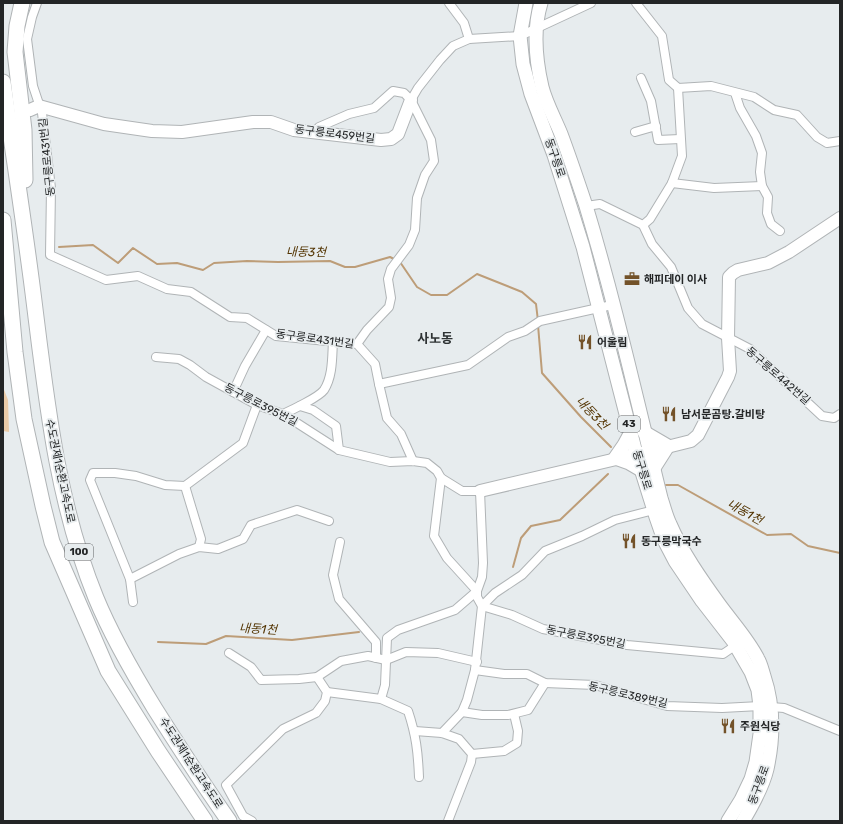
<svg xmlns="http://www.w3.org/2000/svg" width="843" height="824" font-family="Rubik,'Noto Sans KR',sans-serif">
  <rect width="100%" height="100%" fill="#e7ecee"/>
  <path fill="#eacba8" d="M3,387L8,400L9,432L3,431Z"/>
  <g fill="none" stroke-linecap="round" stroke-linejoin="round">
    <g stroke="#bd9d78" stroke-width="2">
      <path d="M59,247L93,245L118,263L133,248L157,264L177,263L203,270L214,263L247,261L278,262L330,261L345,267H355L390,257L396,260"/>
      <path d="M400,262L417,287L431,295H447L477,274L522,292L536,304L538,321"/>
      <path d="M538,325L542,373L581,417L611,447"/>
      <path d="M666,485H678L767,535L791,534L808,546L840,553"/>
      <path d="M513,567L521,538L531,526L560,520L608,474"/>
      <path d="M158,642L206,644L226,636L292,640L359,632"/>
    </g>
    <defs>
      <g id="street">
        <path d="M37,3L32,17L27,39L33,86L42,113L51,188L50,255L106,280L138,276L167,289L191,292L230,317L247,318L276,336L357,344L375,364L379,384L468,365L508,337L525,331L540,321L612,305"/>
        <path d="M449,3L464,23L469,39"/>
        <path d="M636,3L662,36L669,80L678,88L711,86L754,97L774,110L797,115L817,137L827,143L840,141"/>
        <path d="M641,78L651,101L658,140L680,139"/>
        <path d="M735,93L740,108L756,136L762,153L760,172L762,186L768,197L767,213L771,224L780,231"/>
        <path d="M411,100L418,88L440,60L453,46L469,39L520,36L591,3"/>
        <path d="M314,132L319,127L349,114L374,108L393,91L404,93L411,100L431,140L434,161L425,175L417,198L415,230L409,245L391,269L388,279L391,298L389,307L367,330L357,344"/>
        <path d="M635,132L656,126"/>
        <path d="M672,183L714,188L762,186"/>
        <path d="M586,206L600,204L643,225L652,244L671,267L688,308L702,324L750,349L822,416L834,418L840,414"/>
        <path d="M643,225L650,219L672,183L682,156L678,88"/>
        <path d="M156,357L179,359L190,365L206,377L257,405L283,414L339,450L390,462L413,461L427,463L437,471L441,478L462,491H480L483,563L482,577L477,591L455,610L398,630L387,638L385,685L381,699"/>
        <path d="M379,384L387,418L401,434L413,461"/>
        <path d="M233,392L245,366L266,330"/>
        <path d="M300,406L313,410L336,426L339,450"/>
        <path d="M283,414C292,410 319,397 324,390C333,376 332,357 333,341"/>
        <path d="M441,478L434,536L447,558L477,591V597L482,606L512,615L543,629L627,645L723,654L739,643"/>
        <path d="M185,486L201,539L199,547"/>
        <path d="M340,542L333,575L339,599L376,642V658"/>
        <path d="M130,579L179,554L199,547L218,549L243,539L251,525L297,510L329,521"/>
        <path d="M133,602L130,579L90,480L93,473H115L136,476L165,485L185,486L243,443L257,405"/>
        <path d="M229,653L251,667L261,680L299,679L317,677L341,661L368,656L386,660L406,652L438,653L477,662"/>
        <path d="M475,670L504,674H527L545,683L595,685L667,706L722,708L760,706L784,708L840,731"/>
        <path d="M327,692L381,699L408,711C416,735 418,752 419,777"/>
        <path d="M462,712L482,715H508L528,710L545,683"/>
        <path d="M415,731L442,733L459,739L472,754L471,762L448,821"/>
        <path d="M442,733L462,712L467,700L475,670L482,606L495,593L522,575L545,551L582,536L615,520L654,510"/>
        <path d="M472,754L504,751L517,743L518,731L514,714"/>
        <path d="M252,821L243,816L226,785L283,729L316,713L325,701L327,692L317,677"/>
      </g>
      <g id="secondary">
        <path d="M30,110L39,106L104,124L152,131L182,132L253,122H271L294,130L381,140L391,139L398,134L411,100"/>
        <path d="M480,491L659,449L691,441L698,435L728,377L730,371L728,338L729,277L733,273L738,270L768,263L789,252L840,218"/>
      </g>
      <g id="primary">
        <path d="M526,3L520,36L523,64L531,94L554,155L583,247L636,453L656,517L664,540L675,561L702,601L733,641L751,672L758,690L760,706V734L756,762L751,779L741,800L728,821"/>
        <path d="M541,3C533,29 536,61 542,87C546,103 555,119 561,134C570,158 578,182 586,206C615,302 637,401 661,498C664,507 666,516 670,524C682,552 701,579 719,604C732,622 748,639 758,659C761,664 762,670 764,676C774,706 774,737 767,769C763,786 752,806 743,821"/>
        <path d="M631,432L624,445L615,458L629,463L641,470"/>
        <path d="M644,432L668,446L654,468"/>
      </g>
      <g id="highway">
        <path d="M22,3L17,26L15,52L24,130L25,180"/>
        <path d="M3,82C13,152 24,222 33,293C46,396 56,500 96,598C112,637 133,673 155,709C179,747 203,784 229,821"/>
        <path d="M3,220L15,352L24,419L43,506L52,542L108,671L158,751L205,821"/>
      </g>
    </defs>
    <use href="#street" stroke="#b0b4b6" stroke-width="10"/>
    <use href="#secondary" stroke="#b0b4b6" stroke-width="14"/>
    <use href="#primary" stroke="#b0b4b6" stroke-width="15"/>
    <use href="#highway" stroke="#b0b4b6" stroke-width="17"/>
    <use href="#street" stroke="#fff" stroke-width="8"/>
    <use href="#secondary" stroke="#fff" stroke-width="12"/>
    <use href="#primary" stroke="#fff" stroke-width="13"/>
    <use href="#highway" stroke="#fff" stroke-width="15"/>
  </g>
  <defs>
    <symbol id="office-bare" viewBox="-9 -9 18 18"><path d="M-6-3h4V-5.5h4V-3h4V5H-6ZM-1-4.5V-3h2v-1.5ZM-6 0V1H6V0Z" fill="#735229" stroke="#e7ecee" stroke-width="2.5" paint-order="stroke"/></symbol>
    <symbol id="restaurant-bare" viewBox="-9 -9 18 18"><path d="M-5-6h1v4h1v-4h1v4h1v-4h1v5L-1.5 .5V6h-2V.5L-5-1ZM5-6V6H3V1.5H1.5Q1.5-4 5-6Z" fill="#735229" stroke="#e7ecee" stroke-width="2.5" paint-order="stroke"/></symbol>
  </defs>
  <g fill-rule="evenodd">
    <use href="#office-bare" x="621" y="268" width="22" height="22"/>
    <use href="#restaurant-bare" x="574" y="331" width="22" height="22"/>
    <use href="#restaurant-bare" x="658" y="403" width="22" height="22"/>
    <use href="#restaurant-bare" x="618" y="530" width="22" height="22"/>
    <use href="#restaurant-bare" x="717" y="715" width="22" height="22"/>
  </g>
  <g text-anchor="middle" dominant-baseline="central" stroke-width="3.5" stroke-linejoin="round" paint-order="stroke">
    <g fill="#e7ecee" stroke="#5e6162" stroke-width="1">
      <rect x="618" y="416" width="22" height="16" rx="3"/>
      <rect x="65" y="544" width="28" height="16" rx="3"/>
    </g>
    <g font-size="10" font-weight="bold" fill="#232526">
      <text x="629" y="424">43</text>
      <text x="79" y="552">100</text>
    </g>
    <g font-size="11" fill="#232526" stroke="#e7ecee">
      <text transform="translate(335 134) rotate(7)">동구릉로459번길</text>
      <text transform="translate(47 157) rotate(-96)">동구릉로431번길</text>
      <text transform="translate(555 158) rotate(71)">동구릉로</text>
      <text transform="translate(315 339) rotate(8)">동구릉로431번길</text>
      <text transform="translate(778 376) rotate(41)">동구릉로442번길</text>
      <text transform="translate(261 405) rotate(27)">동구릉로395번길</text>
      <text transform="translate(642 470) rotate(73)">동구릉로</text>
      <text transform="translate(60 471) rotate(78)">수도권제1순환고속도로</text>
      <text transform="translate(586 637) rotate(11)">동구릉로395번길</text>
      <text transform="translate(628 695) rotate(13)">동구릉로389번길</text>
      <text transform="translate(191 763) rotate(57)">수도권제1순환고속도로</text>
      <text transform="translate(759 785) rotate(-70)">동구릉로</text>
    </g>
    <g font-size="11" font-weight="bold" fill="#232526" stroke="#e7ecee" text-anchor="start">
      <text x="644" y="279">해피데이 이사</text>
      <text x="597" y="342">어울림</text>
      <text x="681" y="414">남서문곰탕.갈비탕</text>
      <text x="641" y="541">동구릉막국수</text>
      <text x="740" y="726">주원식당</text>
    </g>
    <g font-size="12" font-style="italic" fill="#533402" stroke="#e7ecee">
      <text transform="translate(306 252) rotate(1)">내동3천</text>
      <text transform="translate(592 413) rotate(46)">내동3천</text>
      <text transform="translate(745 512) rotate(29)">내동1천</text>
      <text transform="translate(258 629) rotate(3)">내동1천</text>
    </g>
    <g font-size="13" font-weight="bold" fill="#2e3233" stroke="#e7ecee">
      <text x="435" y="338">사노동</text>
    </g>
  </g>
  <rect width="843" height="824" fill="none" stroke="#232526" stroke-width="8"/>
</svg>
